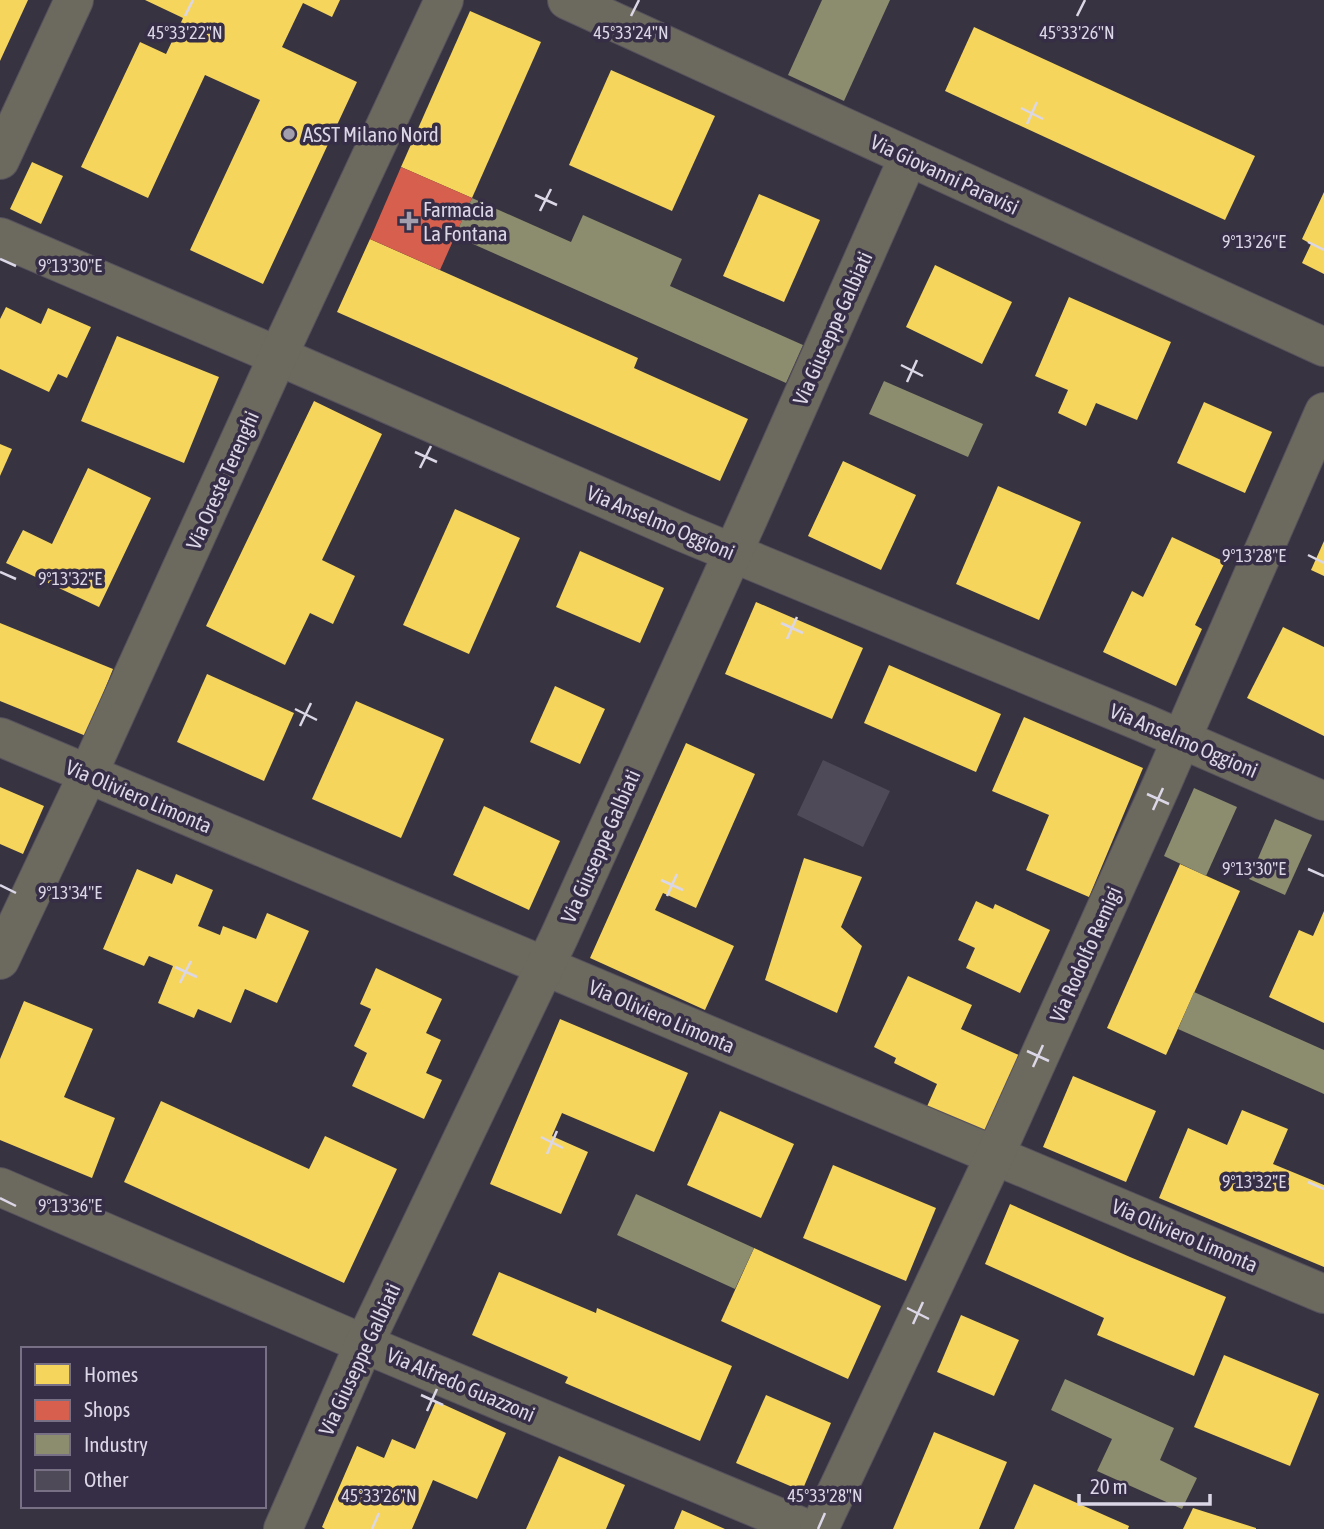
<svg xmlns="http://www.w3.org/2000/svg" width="1324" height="1529" font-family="'Asap Condensed',sans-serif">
  <rect width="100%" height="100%" fill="#373340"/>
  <g fill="#f6d55c">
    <path d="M0,0H28L0,61Z"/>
    <path d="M145,0H340L332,17L303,3L282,47L357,82L263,284L190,250L260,100L205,75L148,198L81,167L140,42L166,54L183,18Z"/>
    <path d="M470,11L541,42L472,198L401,167Z"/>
    <path d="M974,27L1255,156L1225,220L945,91Z"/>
    <path d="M611,70L715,116L672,211L569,165Z"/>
    <path d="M32,162L63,176L41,224L10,209Z"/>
    <path d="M1324,192V274L1302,263L1311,244L1302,239Z"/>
    <path d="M759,194L820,220L784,302L723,276Z"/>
    <path d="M370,239L638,358L634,368L748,419L720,481L337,312Z"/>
    <path d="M935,265L1012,302L982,364L906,327Z"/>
    <path d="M1069,297L1171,342L1137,420L1096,403L1086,426L1058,413L1068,390L1035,376Z"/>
    <path d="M6,307L41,324L48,308L91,327L67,378L58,374L49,392L0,369V319Z"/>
    <path d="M117,336L219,377L184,463L81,421Z"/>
    <path d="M314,401L382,434L322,560L355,576L333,624L310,613L285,665L206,626Z"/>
    <path d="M1204,402L1272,432L1245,493L1177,463Z"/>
    <path d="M0,444L12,449L0,476Z"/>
    <path d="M843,461L916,495L881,570L808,536Z"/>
    <path d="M88,468L151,498L99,607L6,563L23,530L52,544Z"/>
    <path d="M998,486L1081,522L1039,620L956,584Z"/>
    <path d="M455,509L520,538L469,654L403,625Z"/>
    <path d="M1172,537L1225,562L1195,625L1202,629L1176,686L1103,652L1132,591L1143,597Z"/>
    <path d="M1324,541V576L1311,570Z"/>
    <path d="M580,551L664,588L640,643L556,607Z"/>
    <path d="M756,602L863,648L832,719L725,674Z"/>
    <path d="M0,623L113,669L86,736L0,701Z"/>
    <path d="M1283,627L1324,647V736L1247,698Z"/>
    <path d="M889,665L1001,714L976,772L864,723Z"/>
    <path d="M207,674L294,713L264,781L177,742Z"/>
    <path d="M555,686L605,709L580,764L530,742Z"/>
    <path d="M356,701L444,739L401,838L312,799Z"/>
    <path d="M1024,717L1143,768L1089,897L1026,870L1049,815L992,791Z"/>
    <path d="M686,743L755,774L696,908L663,893L655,910L734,946L705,1010L590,958Z"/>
    <path d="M0,787L44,806L23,854L0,844Z"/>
    <path d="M484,806L560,841L529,910L453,875Z"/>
    <path d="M804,858L862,877L841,927L862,946L837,1013L765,980Z"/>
    <path d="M1180,864L1240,891L1166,1055L1107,1028Z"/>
    <path d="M137,869L172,884L176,874L213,890L198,926L220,935L223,926L256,939L267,913L309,931L277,1003L245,989L231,1023L198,1009L194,1018L158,1003L173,966L149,956L144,966L103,949Z"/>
    <path d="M976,901L993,909L995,904L1050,930L1020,993L966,968L975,948L958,940Z"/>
    <path d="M1324,911V1023L1269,997L1299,930L1313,936Z"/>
    <path d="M376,968L442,999L426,1033L441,1040L426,1073L442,1080L424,1119L352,1086L367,1053L354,1046L371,1009L360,1004Z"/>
    <path d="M908,976L972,1005L961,1029L1021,1056L985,1137L925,1111L937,1084L894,1063L896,1058L874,1047Z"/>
    <path d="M24,1001L93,1029L64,1097L115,1118L92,1178L0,1140V1059Z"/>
    <path d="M560,1019L688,1073L654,1152L562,1113L552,1136L588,1152L561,1214L490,1184Z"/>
    <path d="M1073,1076L1156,1111L1126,1182L1043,1147Z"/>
    <path d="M161,1101L309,1169L325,1136L397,1169L344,1283L124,1182Z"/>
    <path d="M1242,1110L1288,1129L1273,1164L1324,1185V1267L1159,1198L1188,1128L1227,1145Z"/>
    <path d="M720,1111L794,1144L761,1218L687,1185Z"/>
    <path d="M833,1165L936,1208L906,1281L803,1238Z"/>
    <path d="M1010,1204L1130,1257L1226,1297L1194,1376L1097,1335L1104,1318L985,1264Z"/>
    <path d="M754,1248L881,1306L848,1379L721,1321Z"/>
    <path d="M499,1272L596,1313L597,1308L732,1366L700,1441L565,1383L568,1377L472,1335Z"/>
    <path d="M961,1315L1019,1340L994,1396L937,1372Z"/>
    <path d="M1224,1355L1319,1394L1290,1466L1194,1427Z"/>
    <path d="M766,1395L831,1423L802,1491L736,1463Z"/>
    <path d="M436,1401L506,1433L477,1499L433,1480L412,1529H325L322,1527L357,1446L384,1458L392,1439L415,1449Z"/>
    <path d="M934,1432L1007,1462L979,1529H893Z"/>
    <path d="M559,1456L625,1485L606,1529H526Z"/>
    <path d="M1034,1484L1129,1526L1128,1529H1014Z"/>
    <path d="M1193,1508L1256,1528V1529H1183Z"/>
    <path d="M682,1510L725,1529H674Z"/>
  </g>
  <path fill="#d6604d" d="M401,167L472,198L440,270L370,239Z"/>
  <g fill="#8c8c6e">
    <path d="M822,0H890L844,101L788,75Z"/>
    <path d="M472,198L571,242L583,215L682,259L670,286L803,345L786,383L455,236Z"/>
    <path d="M884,381L983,424L968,457L869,414Z"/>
    <path d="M1194,788L1237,807L1206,876L1164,856Z"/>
    <path d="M1275,819L1312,835L1285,895L1249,879Z"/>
    <path d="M1194,992L1324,1050V1094L1178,1029Z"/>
    <path d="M636,1194L754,1248L735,1289L617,1235Z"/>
    <path d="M1065,1379L1174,1428L1160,1460L1197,1478L1182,1509L1097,1471L1112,1439L1051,1410Z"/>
  </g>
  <path fill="#4f4a57" d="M823,760L890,791L863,847L797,815Z"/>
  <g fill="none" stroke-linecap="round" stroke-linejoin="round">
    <defs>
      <g id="minor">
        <path d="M567,0L1324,347"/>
        <path d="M0,160L74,0"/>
        <path d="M0,237L278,356L682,532L1144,723L1324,801"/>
        <path d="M0,737L1324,1294"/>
        <path d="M0,960L88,774L278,356L444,0"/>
        <path d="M0,1187L364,1344L807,1529"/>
        <path d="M283,1529L364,1344L559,937L749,517L908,158"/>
        <path d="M819,1529L995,1155L1161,786L1324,412"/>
      </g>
    </defs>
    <use href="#minor" stroke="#56515d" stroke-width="40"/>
    <use href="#minor" stroke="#6c695f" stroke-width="38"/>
  </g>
  <path fill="none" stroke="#dcd7e7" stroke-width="2.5" d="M185,16L193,0M631,16L639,0M1077,16L1085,0M1021,108L1043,119M1027,124L1037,102M535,195L557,205M540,211L551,189M1308,242L1324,250M0,259L16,266M901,365L923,376M907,382L917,360M415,452L437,462M420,468L431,446M1308,555L1324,563M0,572L16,579M781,623L803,633M787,639L797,617M295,709L317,720M300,726L311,703M1147,794L1169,804M1153,810L1163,788M1308,869L1324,876M661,880L683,890M0,885L16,893M667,896L677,874M175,967L197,977M180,983L191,961M1027,1051L1049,1061M1033,1067L1043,1045M541,1137L563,1148M547,1154L557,1131M1308,1182L1324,1189M0,1198L16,1206M907,1308L929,1319M913,1324L923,1302M421,1395L443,1405M427,1411L437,1389M372,1529L379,1513M818,1529L825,1513"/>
  <g fill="#a29ead" stroke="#362d46" stroke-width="2.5">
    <circle cx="289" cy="134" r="7"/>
    <path d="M405.5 210.5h7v7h7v7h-7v7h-7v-7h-7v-7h7z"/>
  </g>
  <g text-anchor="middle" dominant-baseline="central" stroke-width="7" stroke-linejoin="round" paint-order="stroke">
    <g font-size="21" fill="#dcd7e7" stroke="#362d46" text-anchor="start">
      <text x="303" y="134">ASST Milano Nord</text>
      <text x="423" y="209">Farmacia<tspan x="423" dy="24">La Fontana</tspan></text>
    </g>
    <g font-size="21" fill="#dcd7e7" stroke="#362d46">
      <text transform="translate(945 174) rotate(25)">Via Giovanni Paravisi</text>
      <text transform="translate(832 328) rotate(-66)">Via Giuseppe Galbiati</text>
      <text transform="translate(222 480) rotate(-66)">Via Oreste Terenghi</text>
      <text transform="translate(661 522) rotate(23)">Via Anselmo Oggioni</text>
      <text transform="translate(1184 740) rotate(23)">Via Anselmo Oggioni</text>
      <text transform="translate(139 796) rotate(23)">Via Oliviero Limonta</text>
      <text transform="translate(600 846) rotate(-66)">Via Giuseppe Galbiati</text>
      <text transform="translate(1085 954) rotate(-66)">Via Rodolfo Remigi</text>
      <text transform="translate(662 1016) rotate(23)">Via Oliviero Limonta</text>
      <text transform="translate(1185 1235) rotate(23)">Via Oliviero Limonta</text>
      <text transform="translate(359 1359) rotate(-65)">Via Giuseppe Galbiati</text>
      <text transform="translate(461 1384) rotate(23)">Via Alfredo Guazzoni</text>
    </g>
  </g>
  <g font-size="18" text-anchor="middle" fill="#dcd7e7" stroke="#362d46" stroke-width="7" stroke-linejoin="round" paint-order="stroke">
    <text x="185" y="39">45°33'22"N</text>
    <text x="631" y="39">45°33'24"N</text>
    <text x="1077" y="39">45°33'26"N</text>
    <text x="1254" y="248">9°13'26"E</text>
    <text x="70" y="272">9°13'30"E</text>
    <text x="1254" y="562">9°13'28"E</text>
    <text x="70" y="585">9°13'32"E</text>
    <text x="1254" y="875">9°13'30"E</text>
    <text x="70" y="899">9°13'34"E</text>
    <text x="1254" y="1188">9°13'32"E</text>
    <text x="70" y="1212">9°13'36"E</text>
    <text x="379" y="1502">45°33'26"N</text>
    <text x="825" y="1502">45°33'28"N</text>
  </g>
  <rect x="21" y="1347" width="245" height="161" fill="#362d46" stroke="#787186" stroke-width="2"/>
  <rect x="35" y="1364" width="35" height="21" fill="#f6d55c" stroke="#787186" stroke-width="2"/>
  <text x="84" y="1382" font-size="21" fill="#dcd7e7">Homes</text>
  <rect x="35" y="1400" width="35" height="21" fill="#d6604d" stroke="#787186" stroke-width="2"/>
  <text x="84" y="1417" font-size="21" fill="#dcd7e7">Shops</text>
  <rect x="35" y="1434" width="35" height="21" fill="#8c8c6e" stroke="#787186" stroke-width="2"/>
  <text x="84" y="1452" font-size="21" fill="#dcd7e7">Industry</text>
  <rect x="35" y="1470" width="35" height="21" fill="#4f4a57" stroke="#787186" stroke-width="2"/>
  <text x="84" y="1487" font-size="21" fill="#dcd7e7">Other</text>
  <path d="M1079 1494v10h131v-10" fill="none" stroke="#dcd7e7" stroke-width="3.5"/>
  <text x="1090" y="1494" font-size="21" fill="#dcd7e7" stroke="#362d46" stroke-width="5" paint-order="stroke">20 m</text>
</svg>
